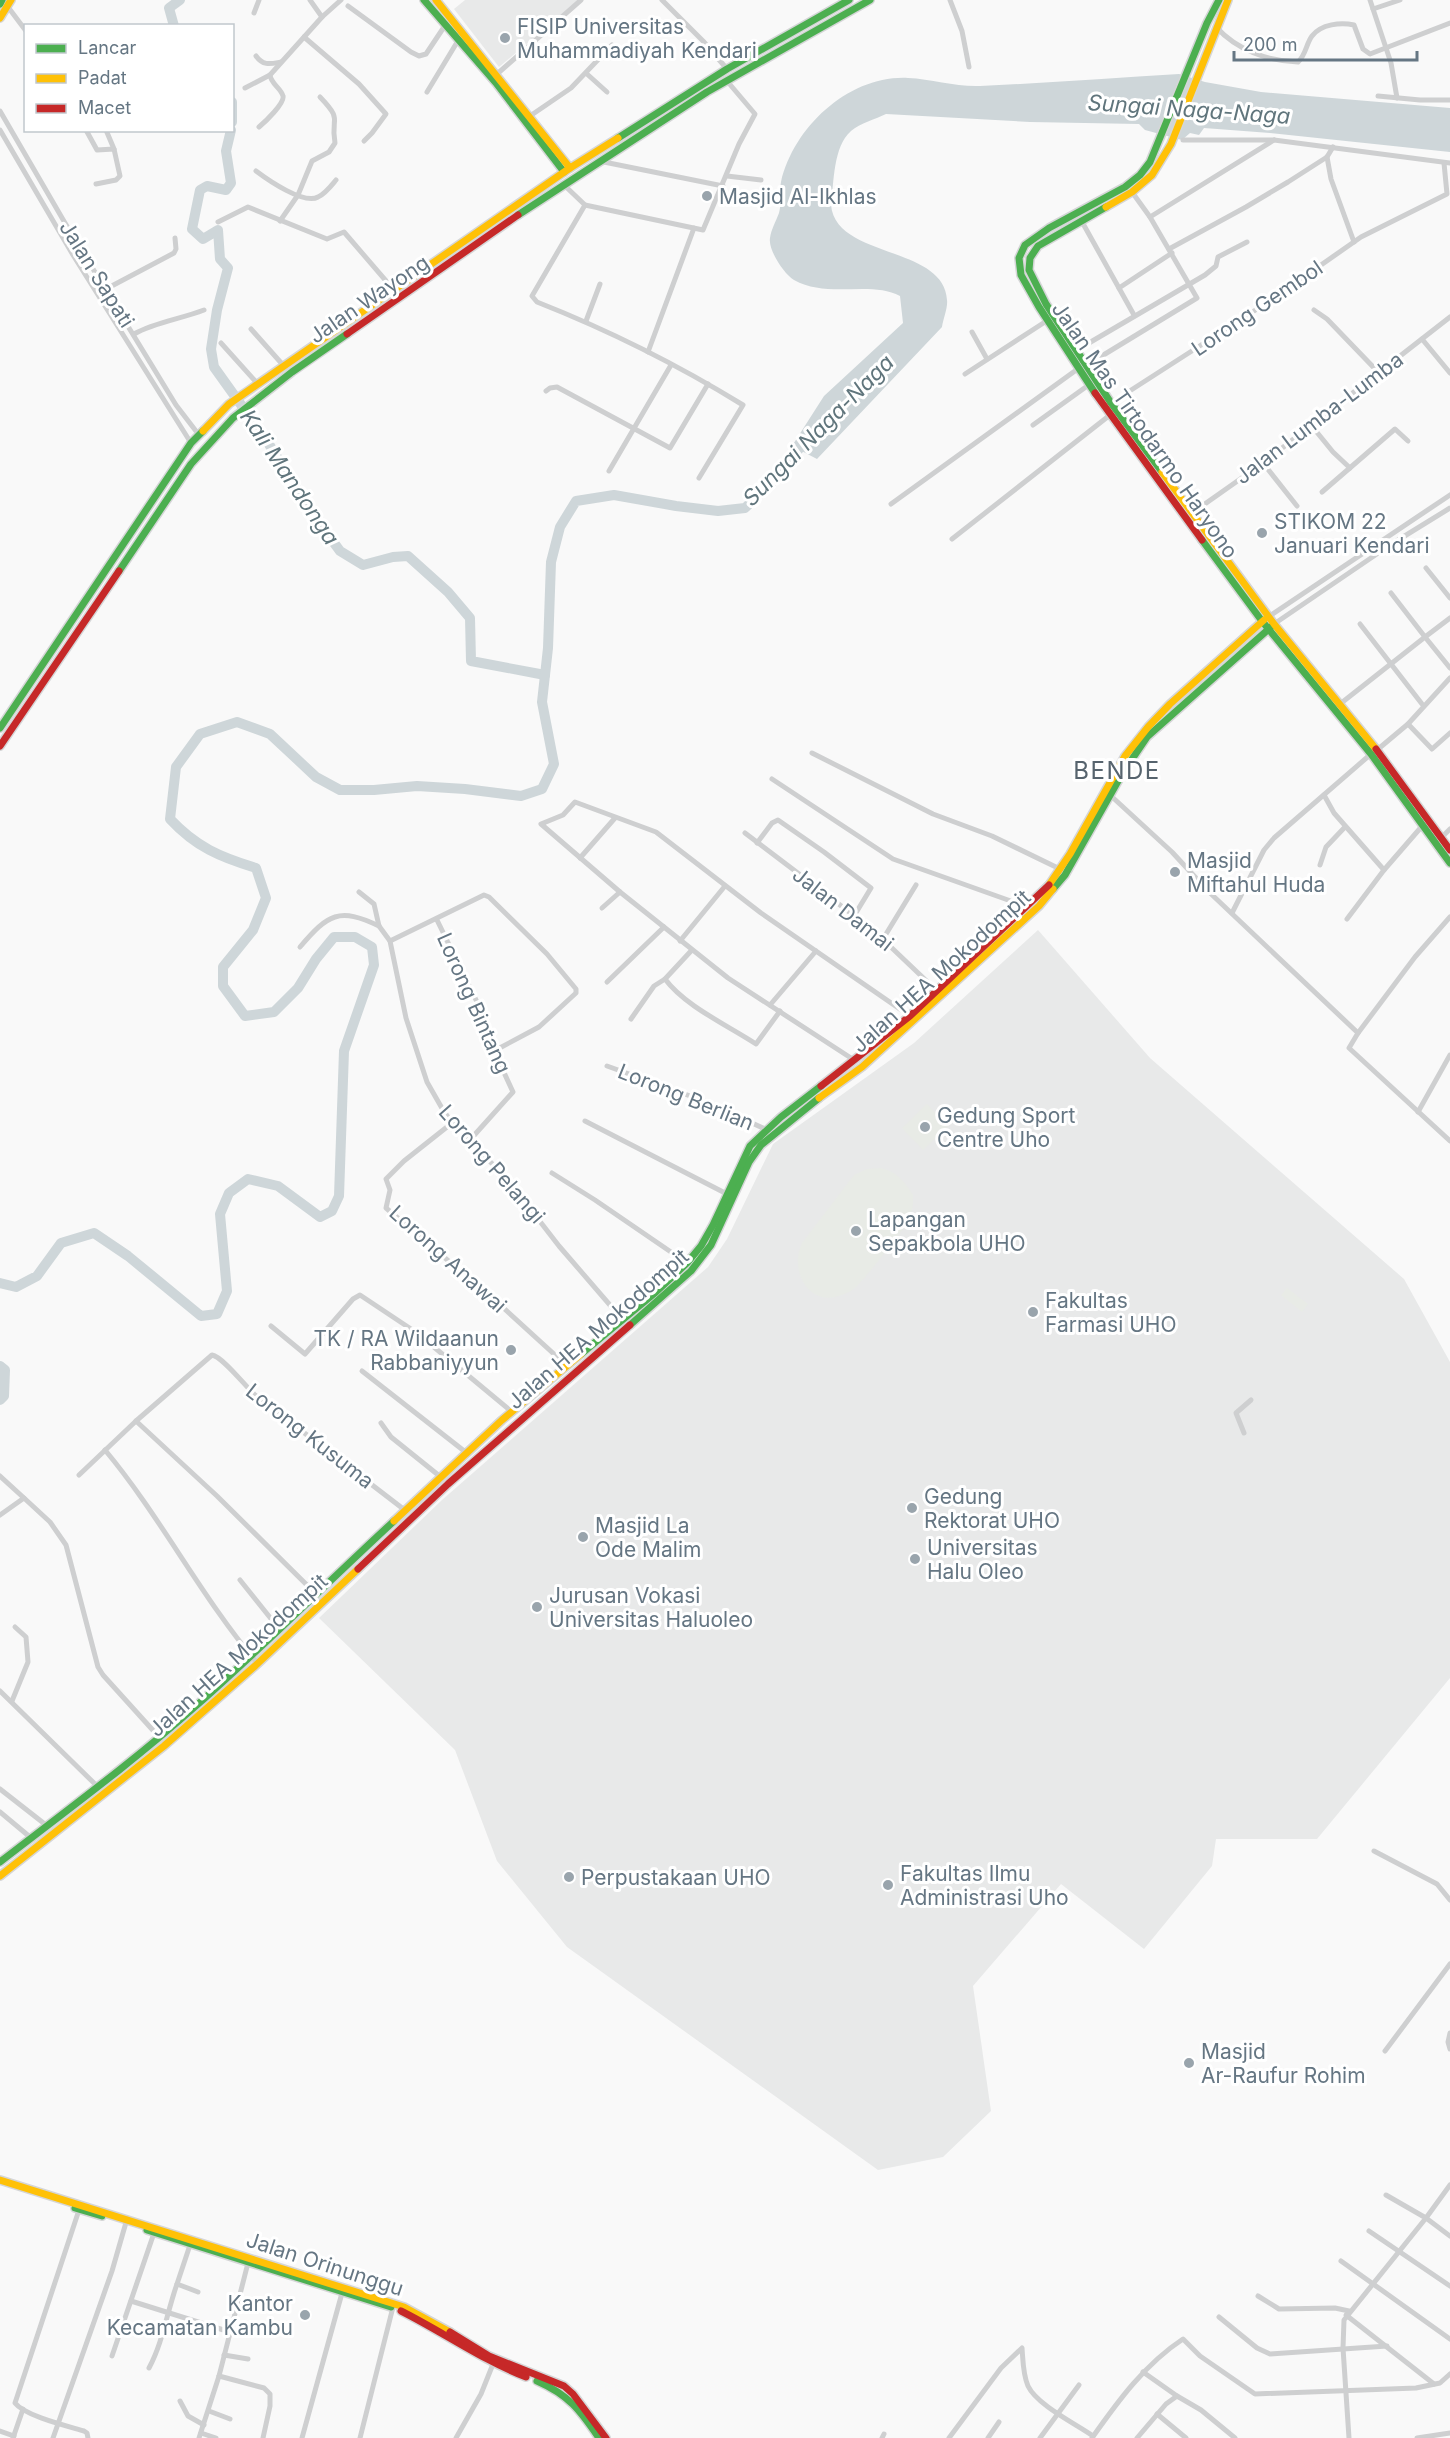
<svg xmlns="http://www.w3.org/2000/svg" width="1450" height="2438" font-family="Inter,sans-serif">
  <rect width="100%" height="100%" fill="#f9f9f9"/>
  <g fill="#e8e9e9">
    <path d="M465,0H579L499,67L454,9Z"/>
    <path d="M1038,930L1150,1058L1404,1279L1450,1362V1678L1317,1839H1216L1212,1866L1144,1949L1061,1884L973,1986L991,2111L943,2157L878,2170L567,1947L497,1861L455,1750L319,1618L442,1500L708,1267L727,1239L773,1144L914,1043Z"/>
  </g>
  <g fill="#e8ebe6">
    <path d="M927,1104L948,1126L923,1150L902,1128Z"/>
    <path d="M881,1168C897,1172 904,1181 913,1195C913,1202 913,1211 910,1218C906,1227 864,1280 856,1287C852,1291 845,1294 839,1296C808,1306 789,1270 802,1243L854,1175L867,1169Z"/>
    <path d="M1287,1288L1308,1304L1302,1312L1281,1295Z"/>
  </g>
  <path fill="#ced6d9" d="M1179,74L1205,82L1261,92L1450,108V152L1270,133L1204,128L1199,135L1190,133L1182,140L1145,130L1139,124L1030,122L886,114C876,119 860,123 851,131C833,147 834,182 831,205C836,259 944,245 947,300C948,308 943,319 942,327L817,459L792,446L824,396L903,323L900,296C871,280 828,299 794,280C784,274 768,250 770,238C771,230 776,221 779,213C782,202 779,192 781,182C794,126 850,75 908,78C932,79 956,87 980,86C1047,83 1113,78 1179,74Z"/>
  <g fill="none" stroke-linecap="round" stroke-linejoin="round">
    <g stroke="#ced6d9" stroke-width="10">
      <path d="M174,26L169,8L180,0"/>
      <path d="M232,102V122"/>
      <path d="M231,130L226,151L231,183L226,190L207,186L200,190L192,229L203,239L218,230L220,259L228,268L217,310L211,349L214,367L267,441L309,509L340,551L363,565L393,557L408,556L448,592L470,618L471,661L545,675"/>
      <path d="M0,1283L16,1287L37,1276L61,1243L94,1233L128,1256L201,1316L217,1314L227,1291L220,1214L229,1193L248,1179L278,1186L320,1217L332,1211L339,1196L344,1051L374,965L372,947L355,937H334L316,959L298,988L274,1012L245,1016L223,986V967L253,930L266,898L256,868C220,857 196,847 170,819L176,767L200,734L237,722L270,734L316,777L340,790H374L417,786L465,789L521,796L542,789L554,764L542,702L548,648L551,562L560,527L576,501L614,495L676,506L718,511L745,508L771,483L807,439"/>
      <path d="M0,1366L5,1370L4,1396L0,1400"/>
    </g>
    <defs>
      <g id="fast">
        <path d="M424,0L496,83L564,172"/>
        <path d="M0,4L2,0"/>
        <path d="M618,138L727,69L849,0"/>
        <path d="M1106,207L1038,246L1030,258L1029,270L1046,304L1111,403L1162,472"/>
        <path d="M518,215L707,92L870,0"/>
        <path d="M1095,393L1039,307L1021,275L1019,258L1025,245L1049,228L1125,187L1140,175L1150,162L1207,23L1219,0"/>
        <path d="M1202,540L1262,621L1371,754L1450,863"/>
        <path d="M119,571L191,464L233,418L292,372L347,334"/>
        <path d="M0,728L191,443L203,431"/>
        <path d="M1053,889L1065,875L1122,774L1147,737L1272,626"/>
        <path d="M630,1325L691,1271L711,1245L749,1162L761,1145L819,1098"/>
        <path d="M581,1354L656,1292L687,1263L701,1246L713,1225L750,1146L781,1117L821,1086"/>
        <path d="M0,1862C66,1811 134,1761 197,1705C264,1646 328,1582 394,1521"/>
        <path d="M75,2208L102,2216"/>
        <path d="M147,2230L391,2307"/>
        <path d="M537,2381C569,2395 580,2410 599,2438"/>
      </g>
      <g id="slow">
        <path d="M436,0L570,168"/>
        <path d="M0,18L11,0"/>
        <path d="M1106,207L1132,192L1152,175L1171,144L1228,0"/>
        <path d="M203,431L229,404L570,168L618,138"/>
        <path d="M1162,472L1274,624L1376,749"/>
        <path d="M1049,885L1070,854L1125,756L1148,727L1170,704L1264,620"/>
        <path d="M819,1098L862,1067L1039,906L1053,889"/>
        <path d="M394,1521L502,1420L581,1354"/>
        <path d="M0,1876L164,1746L255,1666L358,1569"/>
        <path d="M0,2180L404,2307L450,2332"/>
      </g>
      <g id="jam">
        <path d="M347,334L518,215"/>
        <path d="M1095,393L1202,540"/>
        <path d="M0,746L119,571"/>
        <path d="M1376,749L1450,850"/>
        <path d="M821,1086L910,1016L1049,885"/>
        <path d="M358,1569L448,1484L630,1325"/>
        <path d="M401,2311C443,2332 482,2360 526,2377"/>
        <path d="M450,2332L489,2356L564,2386L573,2394L606,2438"/>
      </g>
    </defs>
    <use href="#fast" stroke="#d5d6d7" stroke-width="10"/>
    <use href="#slow" stroke="#d5d6d7" stroke-width="10"/>
    <use href="#jam" stroke="#d5d6d7" stroke-width="10"/>
    <g stroke="#cecfd0" stroke-width="5">
      <path d="M310,0L322,17"/>
      <path d="M662,0L703,41L727,69"/>
      <path d="M950,0L962,31L969,67"/>
      <path d="M1370,0L1391,63L1397,98"/>
      <path d="M5,3L26,31"/>
      <path d="M348,6L411,52L419,56L426,54L446,24"/>
      <path d="M1373,9L1400,0"/>
      <path d="M254,13L259,0"/>
      <path d="M1216,27C1237,50 1267,61 1298,62C1306,55 1306,44 1312,36C1321,24 1341,22 1354,25L1363,49L1370,54L1450,23"/>
      <path d="M304,37L359,84L386,114L372,133L364,141"/>
      <path d="M256,56C263,66 270,64 281,62"/>
      <path d="M497,74L581,0"/>
      <path d="M587,74L607,92"/>
      <path d="M245,88L270,75"/>
      <path d="M427,92L459,39"/>
      <path d="M1378,96L1420,100H1450"/>
      <path d="M0,111L65,223L176,405L199,435"/>
      <path d="M530,116L571,88L612,45"/>
      <path d="M259,127C265,122 285,103 283,96C281,88 271,84 270,75L322,17L341,0"/>
      <path d="M0,130L73,255L191,443"/>
      <path d="M86,130L97,150L114,149L120,176L116,180L96,184"/>
      <path d="M106,130L114,149"/>
      <path d="M1183,140H1274L1450,163"/>
      <path d="M1327,157L1331,179L1354,242"/>
      <path d="M599,161L723,186"/>
      <path d="M256,171C268,180 304,205 318,197C325,194 331,186 336,180"/>
      <path d="M727,176L761,180"/>
      <path d="M563,184L585,205L703,230L739,144L755,114L727,81"/>
      <path d="M585,205L532,296L537,302C608,330 678,365 743,405L699,478"/>
      <path d="M1150,217L1274,140"/>
      <path d="M1081,220L1134,315"/>
      <path d="M280,221L298,195L312,161L329,152L335,143C330,116 344,122 320,97"/>
      <path d="M218,222L248,207L327,239L344,232L393,289"/>
      <path d="M1169,249L1246,207L1288,182L1327,157L1333,147"/>
      <path d="M1119,288L1172,253"/>
      <path d="M106,289L174,253L176,249L175,238"/>
      <path d="M1314,310L1327,319L1379,373"/>
      <path d="M586,321L600,284"/>
      <path d="M251,329L283,365"/>
      <path d="M972,332L987,359"/>
      <path d="M134,334C155,322 181,319 204,310"/>
      <path d="M1422,339L1450,373"/>
      <path d="M221,343L257,383"/>
      <path d="M1077,350L1205,275L1216,266L1218,257L1247,242"/>
      <path d="M648,352L694,228"/>
      <path d="M1087,365L1197,298L1150,217L1132,192"/>
      <path d="M965,374L1048,320"/>
      <path d="M546,391L550,388L557,387L670,448L708,384"/>
      <path d="M1111,403L1271,300L1361,237L1447,194L1444,163"/>
      <path d="M1033,425L1090,384"/>
      <path d="M1311,425L1333,452L1350,468"/>
      <path d="M1263,463L1297,506"/>
      <path d="M609,471L671,365"/>
      <path d="M1322,492L1395,429L1408,441"/>
      <path d="M891,504L1079,368"/>
      <path d="M1192,513L1263,463L1450,317"/>
      <path d="M952,539L1110,415"/>
      <path d="M1426,568L1450,598"/>
      <path d="M1391,593L1425,637L1450,618"/>
      <path d="M1268,617L1450,495"/>
      <path d="M1274,624L1390,545L1450,508"/>
      <path d="M1360,624L1422,704"/>
      <path d="M1340,704L1425,637L1450,668"/>
      <path d="M1408,724L1432,749L1450,733"/>
      <path d="M1377,750L1408,724L1450,678"/>
      <path d="M812,753L933,814L992,836L1060,869"/>
      <path d="M772,779L893,859L1008,900L1026,908"/>
      <path d="M1110,795L1172,852L1208,891L1358,1033"/>
      <path d="M1324,795L1334,813L1384,870L1423,825"/>
      <path d="M745,833L873,930L936,990"/>
      <path d="M1441,838L1450,829"/>
      <path d="M757,843L772,823L778,820L824,852L871,888L854,916"/>
      <path d="M580,858L615,818"/>
      <path d="M1320,865L1326,847L1345,827"/>
      <path d="M359,892L374,904L379,926L390,941L406,1018L427,1082L443,1110L457,1130L504,1175L559,1246L622,1319"/>
      <path d="M602,908L620,892"/>
      <path d="M1232,913L1264,850L1274,838L1371,754"/>
      <path d="M1450,917L1415,957L1358,1033L1349,1048L1450,1141"/>
      <path d="M1347,919L1384,870"/>
      <path d="M437,920L478,1004L494,1051L513,1092L469,1141"/>
      <path d="M883,939L916,885"/>
      <path d="M390,941L484,895L489,897L547,954L576,989V993L539,1027L494,1051"/>
      <path d="M680,941L725,886"/>
      <path d="M300,947C328,914 339,907 379,926"/>
      <path d="M691,951L665,979C685,1006 727,1025 756,1044L780,1011"/>
      <path d="M607,982L664,927"/>
      <path d="M770,1005L816,951"/>
      <path d="M631,1019L654,986L665,979"/>
      <path d="M854,1060L728,978L620,892L541,824L563,815L575,802L656,832L761,913L910,1016"/>
      <path d="M607,1066L704,1101L765,1129"/>
      <path d="M1418,1112L1450,1055"/>
      <path d="M585,1121L727,1194"/>
      <path d="M452,1123L404,1161L386,1179L390,1190L386,1208L497,1302L566,1365"/>
      <path d="M552,1173L595,1200L687,1263"/>
      <path d="M271,1326L305,1354L353,1299L360,1295L417,1333L512,1412"/>
      <path d="M362,1371L468,1454"/>
      <path d="M136,1421L217,1496L317,1595"/>
      <path d="M381,1423L391,1437L442,1478"/>
      <path d="M1244,1433L1236,1413L1251,1400"/>
      <path d="M105,1450C161,1517 201,1597 258,1664"/>
      <path d="M79,1475L136,1421L212,1355C223,1357 245,1386 255,1395L406,1511"/>
      <path d="M0,1476L24,1498"/>
      <path d="M0,1515L24,1498L50,1522L66,1545L98,1667L103,1675L159,1737"/>
      <path d="M240,1580L280,1630"/>
      <path d="M0,1691L97,1786"/>
      <path d="M12,1701L28,1662L26,1637L15,1627"/>
      <path d="M0,1789L46,1825"/>
      <path d="M0,1812L30,1837"/>
      <path d="M1374,1851L1437,1884L1450,1900"/>
      <path d="M1450,2033L1448,2042L1450,2049"/>
      <path d="M1385,2051L1450,1964"/>
      <path d="M1450,2185L1426,2218L1450,2236"/>
      <path d="M79,2210L15,2403C25,2416 67,2426 84,2431L87,2433L88,2438"/>
      <path d="M1369,2231L1450,2286"/>
      <path d="M190,2245L177,2284L198,2292"/>
      <path d="M1341,2261L1450,2339"/>
      <path d="M1258,2296L1279,2309L1335,2308L1349,2311"/>
      <path d="M131,2301L230,2332"/>
      <path d="M1346,2315L1434,2384"/>
      <path d="M1219,2317L1257,2348L1270,2354L1387,2346"/>
      <path d="M224,2355L248,2359"/>
      <path d="M112,2356L154,2233"/>
      <path d="M149,2368C163,2342 167,2312 177,2284"/>
      <path d="M1143,2372L1177,2396"/>
      <path d="M219,2376L264,2388L270,2394V2406L263,2438"/>
      <path d="M180,2401L188,2416L204,2425"/>
      <path d="M209,2411L230,2419"/>
      <path d="M1157,2414L1186,2438"/>
      <path d="M0,2431L14,2436"/>
      <path d="M201,2433L216,2438"/>
      <path d="M13,2438L23,2409"/>
      <path d="M53,2438L112,2271L127,2219"/>
      <path d="M199,2438L219,2376L249,2259"/>
      <path d="M302,2438L342,2293"/>
      <path d="M360,2438L393,2307"/>
      <path d="M456,2438L481,2394L493,2364"/>
      <path d="M882,2438L884,2434"/>
      <path d="M949,2438L1001,2368L1022,2348C1023,2361 1023,2375 1028,2386C1037,2405 1076,2424 1093,2436"/>
      <path d="M988,2438L999,2422"/>
      <path d="M1040,2438L1079,2385"/>
      <path d="M1092,2438C1118,2401 1145,2364 1183,2339L1200,2356L1255,2394L1416,2388L1440,2383L1450,2374"/>
      <path d="M1137,2438L1166,2404L1177,2396L1201,2410L1235,2438"/>
      <path d="M1349,2438L1343,2348L1344,2320L1426,2218L1386,2195"/>
      <path d="M1417,2438L1450,2433"/>
    </g>
    <use href="#fast" stroke="#4caf50" stroke-width="7"/>
    <use href="#slow" stroke="#ffc107" stroke-width="7"/>
    <use href="#jam" stroke="#c62828" stroke-width="7"/>
  </g>
  <g fill="#99a4ac" stroke="#fff" stroke-width="2">
    <circle cx="505" cy="38" r="6"/>
    <circle cx="707" cy="196" r="6"/>
    <circle cx="1262" cy="533" r="6"/>
    <circle cx="1175" cy="872" r="6"/>
    <circle cx="925" cy="1127" r="6"/>
    <circle cx="856" cy="1231" r="6"/>
    <circle cx="1033" cy="1312" r="6"/>
    <circle cx="511" cy="1350" r="6"/>
    <circle cx="912" cy="1508" r="6"/>
    <circle cx="583" cy="1537" r="6"/>
    <circle cx="915" cy="1559" r="6"/>
    <circle cx="537" cy="1607" r="6"/>
    <circle cx="569" cy="1877" r="6"/>
    <circle cx="888" cy="1885" r="6"/>
    <circle cx="1189" cy="2063" r="6"/>
    <circle cx="305" cy="2315" r="6"/>
  </g>
  <g text-anchor="middle" dominant-baseline="central" stroke-width="6" stroke-linejoin="round" paint-order="stroke">
    <g font-size="21" fill="#657683" stroke="#fff" text-anchor="start">
      <text x="517" y="26">FISIP Universitas<tspan x="517" dy="24">Muhammadiyah Kendari</tspan></text>
      <text x="719" y="196">Masjid Al-Ikhlas</text>
      <text x="1274" y="521">STIKOM 22<tspan x="1274" dy="24">Januari Kendari</tspan></text>
      <text x="1187" y="860">Masjid<tspan x="1187" dy="24">Miftahul Huda</tspan></text>
      <text x="937" y="1115">Gedung Sport<tspan x="937" dy="24">Centre Uho</tspan></text>
      <text x="868" y="1219">Lapangan<tspan x="868" dy="24">Sepakbola UHO</tspan></text>
      <text x="1045" y="1300">Fakultas<tspan x="1045" dy="24">Farmasi UHO</tspan></text>
      <text x="499" y="1338" text-anchor="end">TK / RA Wildaanun<tspan x="499" dy="24">Rabbaniyyun</tspan></text>
      <text x="924" y="1496">Gedung<tspan x="924" dy="24">Rektorat UHO</tspan></text>
      <text x="595" y="1525">Masjid La<tspan x="595" dy="24">Ode Malim</tspan></text>
      <text x="927" y="1547">Universitas<tspan x="927" dy="24">Halu Oleo</tspan></text>
      <text x="549" y="1595">Jurusan Vokasi<tspan x="549" dy="24">Universitas Haluoleo</tspan></text>
      <text x="900" y="1873">Fakultas Ilmu<tspan x="900" dy="24">Administrasi Uho</tspan></text>
      <text x="581" y="1877">Perpustakaan UHO</text>
      <text x="1201" y="2051">Masjid<tspan x="1201" dy="24">Ar-Raufur Rohim</tspan></text>
      <text x="293" y="2303" text-anchor="end">Kantor<tspan x="293" dy="24">Kecamatan Kambu</tspan></text>
    </g>
    <g font-size="21" fill="#657683" stroke="#fff">
      <text transform="translate(97 274) rotate(58)">Jalan Sapati</text>
      <text transform="translate(369 299) rotate(-34)">Jalan Wayong</text>
      <text transform="translate(1257 308) rotate(-34)">Lorong Gembol</text>
      <text transform="translate(1319 418) rotate(-37)">Jalan Lumba-Lumba</text>
      <text transform="translate(1145 430) rotate(55)">Jalan Mas Tirtodarmo Haryono</text>
      <text transform="translate(843 909) rotate(38)">Jalan Damai</text>
      <text transform="translate(941 971) rotate(-42)">Jalan HEA Mokodompit</text>
      <text transform="translate(474 1003) rotate(66)">Lorong Bintang</text>
      <text transform="translate(686 1097) rotate(22)">Lorong Berlian</text>
      <text transform="translate(492 1164) rotate(49)">Lorong Pelangi</text>
      <text transform="translate(448 1259) rotate(42)">Lorong Anawai</text>
      <text transform="translate(598 1329) rotate(-41)">Jalan HEA Mokodompit</text>
      <text transform="translate(310 1436) rotate(38)">Lorong Kusuma</text>
      <text transform="translate(238 1655) rotate(-42)">Jalan HEA Mokodompit</text>
      <text transform="translate(325 2264) rotate(18)">Jalan Orinunggu</text>
    </g>
    <g font-size="22" font-style="italic" fill="#60757c" stroke="#fff">
      <text transform="translate(1189 109) rotate(4)">Sungai Naga-Naga</text>
      <text transform="translate(818 430) rotate(-45)">Sungai Naga-Naga</text>
      <text transform="translate(290 477) rotate(56)">Kali Mandonga</text>
    </g>
    <g font-size="24" letter-spacing="1.5" fill="#57646e" stroke="#fff">
      <text x="1117" y="770">BENDE</text>
    </g>
  </g>
  <rect x="24" y="24" width="210" height="108" fill="#ffffff" stroke="#c1c8cd" stroke-width="1.5"/>
  <rect x="36" y="44" width="30" height="9" fill="#4caf50" stroke="#c1c8cd" stroke-width="1.5"/>
  <text x="78" y="54" font-size="18" fill="#657683">Lancar</text>
  <rect x="36" y="74" width="30" height="9" fill="#ffc107" stroke="#c1c8cd" stroke-width="1.5"/>
  <text x="78" y="84" font-size="18" fill="#657683">Padat</text>
  <rect x="36" y="104" width="30" height="9" fill="#c62828" stroke="#c1c8cd" stroke-width="1.5"/>
  <text x="78" y="114" font-size="18" fill="#657683">Macet</text>
  <path d="M1234 51v9h183v-9" fill="none" stroke="#657683" stroke-width="3"/>
  <text x="1243" y="51" font-size="18" fill="#657683" stroke="#ffffff" stroke-width="4.5" paint-order="stroke">200 m</text>
</svg>
